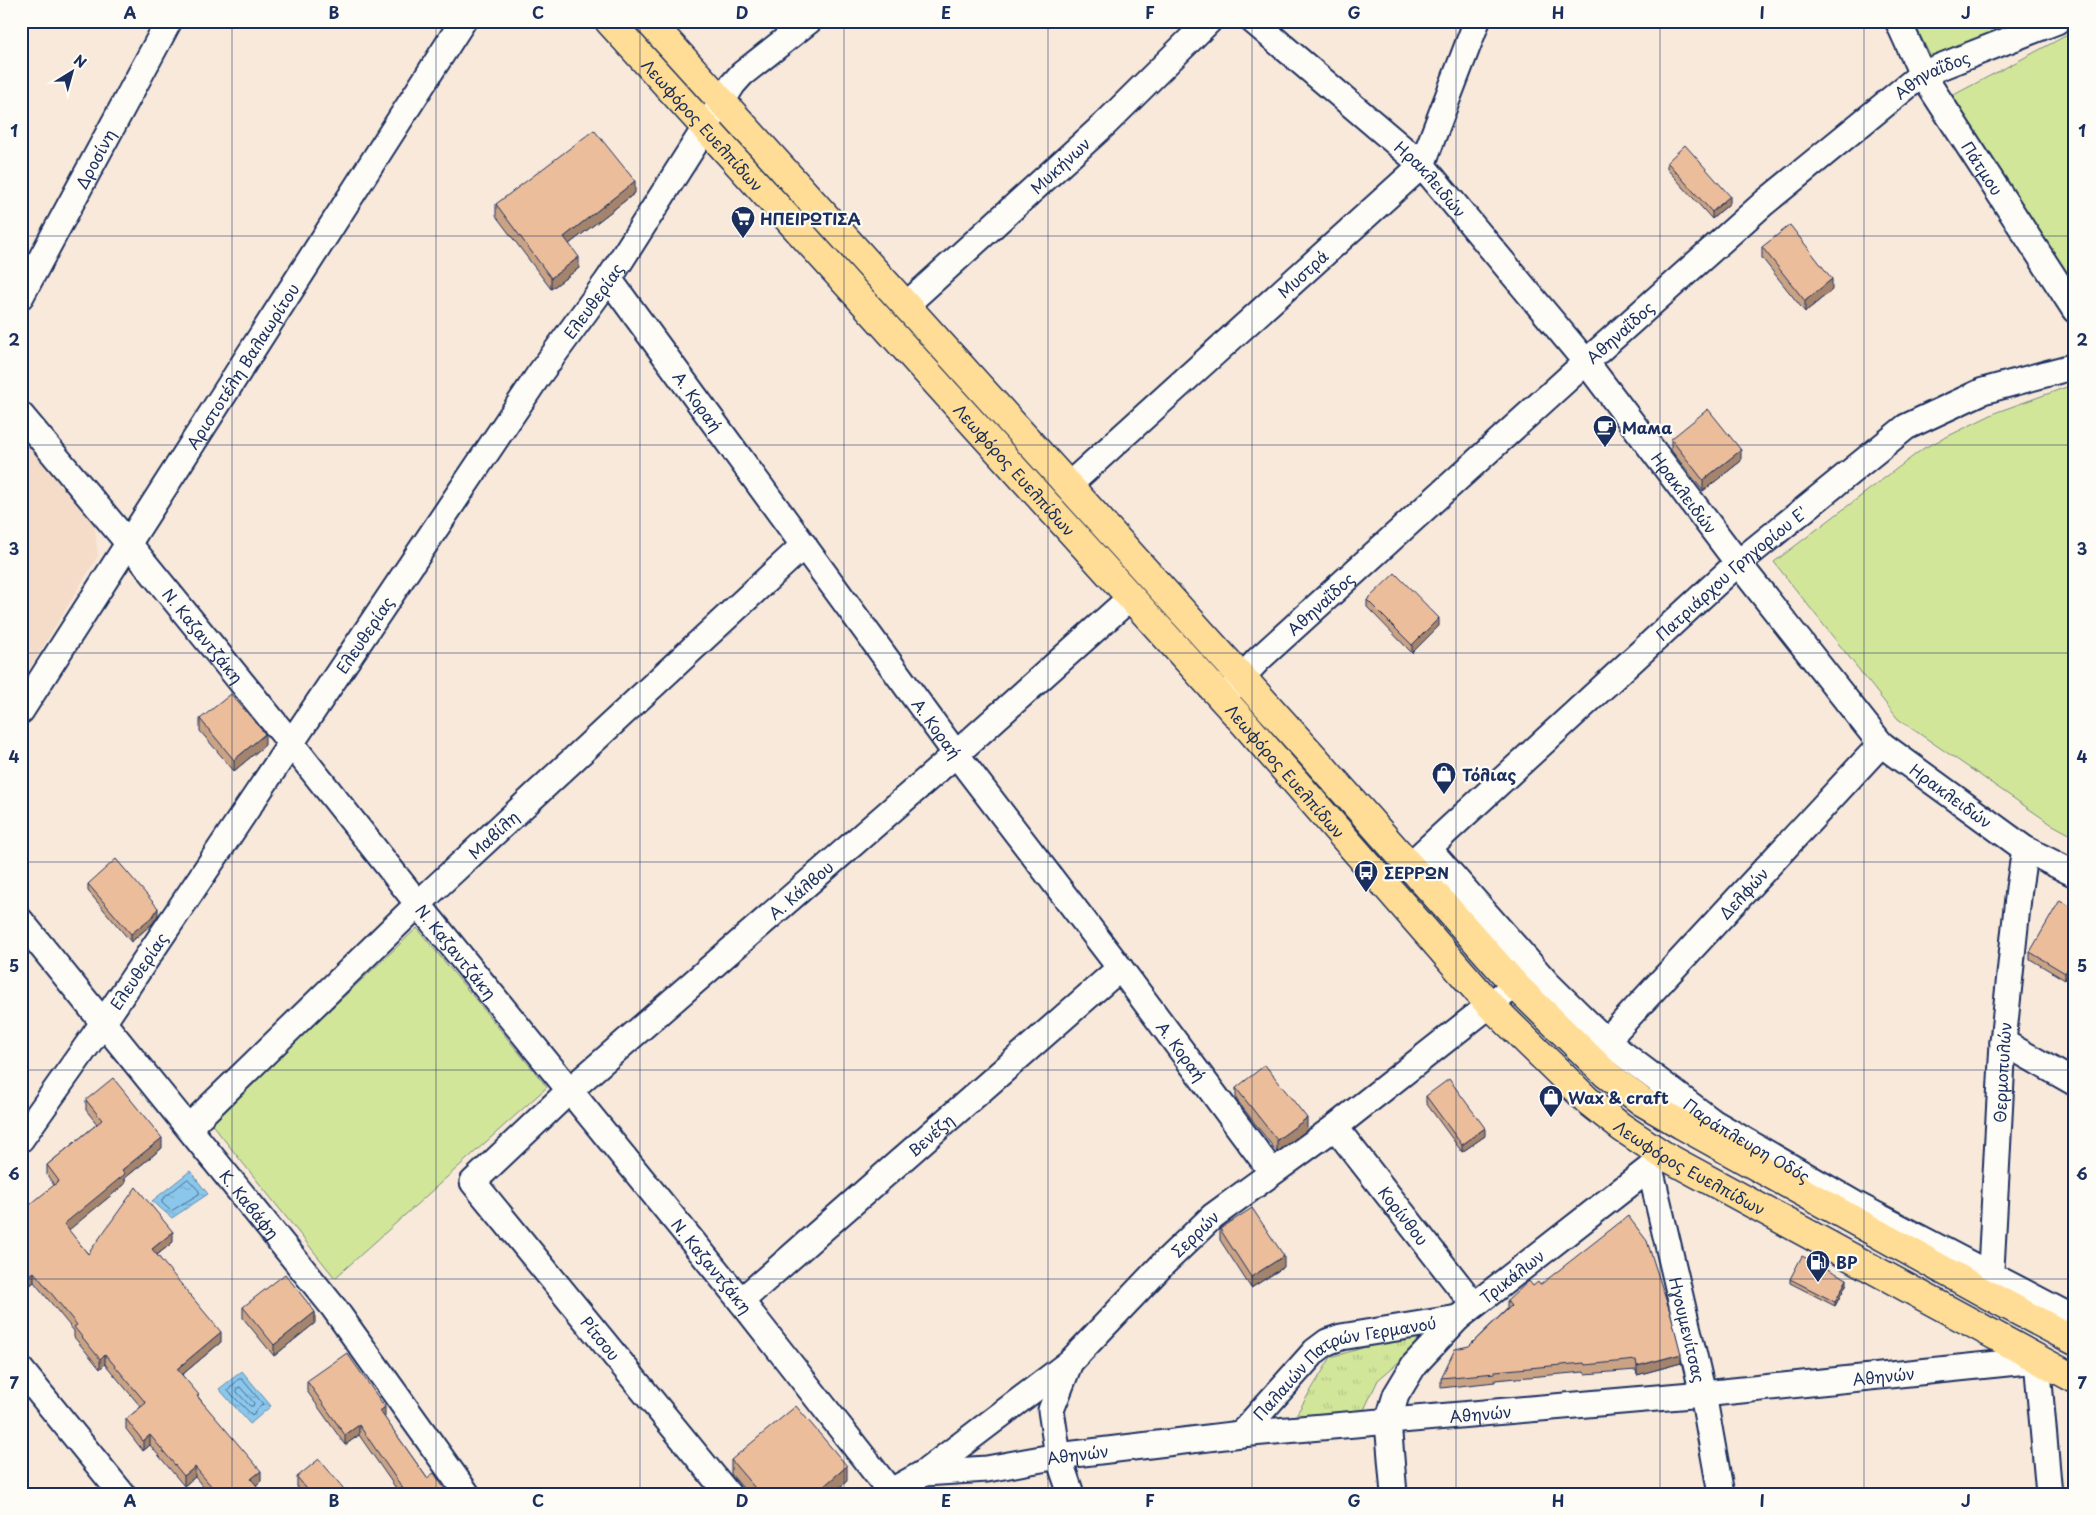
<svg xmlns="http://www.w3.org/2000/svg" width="2096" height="1515" font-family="'Playpen Sans',sans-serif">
  <defs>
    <pattern id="park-tufts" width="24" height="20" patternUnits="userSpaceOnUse" patternTransform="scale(1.25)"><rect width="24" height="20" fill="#d2e69a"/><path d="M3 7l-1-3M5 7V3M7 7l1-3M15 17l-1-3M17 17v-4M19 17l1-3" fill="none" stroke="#b4c687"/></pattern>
    <pattern id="water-ripples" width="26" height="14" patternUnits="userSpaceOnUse" patternTransform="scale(1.25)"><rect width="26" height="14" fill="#8ac7ea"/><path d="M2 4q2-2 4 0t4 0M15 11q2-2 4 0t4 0" fill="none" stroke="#76abcb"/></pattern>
  </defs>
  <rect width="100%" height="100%" fill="#f8e9db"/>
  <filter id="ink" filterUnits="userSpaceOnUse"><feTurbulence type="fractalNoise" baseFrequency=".02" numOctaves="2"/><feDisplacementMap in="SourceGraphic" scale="10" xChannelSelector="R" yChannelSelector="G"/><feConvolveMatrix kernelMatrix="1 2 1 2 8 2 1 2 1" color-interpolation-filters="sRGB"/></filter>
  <g filter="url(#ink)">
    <path fill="#f4dcc8" d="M21,431L94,519L98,556L21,683Z"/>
    <g fill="#d2e69a" stroke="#768a7c">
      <path d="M1913,21H2036L1933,61Z"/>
      <path d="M2075,31V301L1946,99Z"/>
      <path d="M2075,384V837L2051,824L1898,719L1774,562L1924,448L1997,412Z"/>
      <path d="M417,928L547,1087L335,1278L210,1122Z"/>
    </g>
    <path fill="url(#park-tufts)" stroke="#768a7c" d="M1446,1324L1415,1348L1378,1380L1362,1414L1293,1420L1331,1357Z"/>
    <g fill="url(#water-ripples)" stroke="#5e8ab2">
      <path d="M190,1171L208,1194L172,1218L152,1201Z"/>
      <path d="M242,1371L271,1406L250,1424L219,1389Z"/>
    </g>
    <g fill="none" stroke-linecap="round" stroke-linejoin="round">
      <g stroke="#476c96" stroke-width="1">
        <path d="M188,1179L199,1191V1194L171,1211L162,1203V1200Z"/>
        <path d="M239,1379H242L263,1404L252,1415L228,1391Z"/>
        <path d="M240,1387L254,1403L253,1406H250L237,1392V1389Z"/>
      </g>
      <defs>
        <g id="minor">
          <path id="s1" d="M1253,21L1422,165L1586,362L1738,563L1881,744L2025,849L2075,874"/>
          <path id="s2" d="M1898,21L1922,74L2075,310"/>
          <path id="s3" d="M609,279L956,754L1120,968L1272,1172"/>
          <path id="s4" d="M21,296L169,21"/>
          <path id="s5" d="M906,305L1105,124L1209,21"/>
          <path id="s6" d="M21,415L129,544L290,742L418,904L741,1301L890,1491"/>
          <path id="s7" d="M1069,485L1422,165L1477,21"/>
          <path id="s8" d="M1228,692L1259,659L1586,362L1764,203L1922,74L2057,21"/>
          <path id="s9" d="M21,711L463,21"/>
          <path id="s10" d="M1429,849L1548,984L1606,1041L1713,1122L1855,1204L2075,1319"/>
          <path id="s11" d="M1410,865L1738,563L1906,427L1983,391L2075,366"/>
          <path id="s12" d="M21,921L334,1308L467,1494"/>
          <path id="s13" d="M1606,1041L1881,744"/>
          <path d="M2003,1042L2075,1083"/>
          <path id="s14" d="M189,1127L418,904L804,545"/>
          <path id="s15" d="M1335,1127L1474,1305"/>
          <path id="s16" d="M21,1139L103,1023L538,376L609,279L733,84L742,74L809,21"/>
          <path id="s17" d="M1650,1168L1703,1394L1721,1494"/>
          <path id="s18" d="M1990,1288L2003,1042L2019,888L2025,849"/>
          <path id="s19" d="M741,1301L1120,968"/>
          <path d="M1070,1362L1051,1410L1058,1456L1071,1494"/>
          <path d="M21,1370L122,1494"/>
          <path id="s20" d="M1241,1434L1315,1351L1327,1342L1341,1337L1458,1318"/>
          <path id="s21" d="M924,1473L987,1469L1058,1456L1241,1434L1703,1394L2037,1360L2049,1494"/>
          <path id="s22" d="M728,1494L473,1182L569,1091L956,754L1130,598"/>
          <path id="s23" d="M886,1494L924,1473L1070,1362L1164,1263L1213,1216L1335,1127L1515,985"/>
          <path id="s24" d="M1394,1494L1388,1422L1396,1395L1414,1365L1458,1318L1650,1168L1663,1155"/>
        </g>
        <g id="major">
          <path id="s25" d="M609,21L1239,717L1489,1004L1588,1101L1621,1127L1663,1155L2075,1379"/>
          <path d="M649,21L1311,754L1515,985L1606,1074L1641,1101L1682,1125L1990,1296L2075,1341"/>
        </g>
      </defs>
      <use href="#minor" stroke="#1b2f5e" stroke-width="29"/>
      <use href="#major" stroke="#1b2f5e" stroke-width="31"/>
      <use href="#minor" stroke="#fdfcf7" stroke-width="25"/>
      <use href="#major" stroke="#ffdd96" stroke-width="28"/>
    </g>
    <g fill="#caa385" stroke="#1b2f5e">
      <path d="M1667,162L1730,203L1712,219L1667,169Z"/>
      <path d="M635,193L569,244L579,268L551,289L496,216V204Z"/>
      <path d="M1762,247L1832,290L1805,312L1762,258Z"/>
      <path d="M1671,439L1741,461L1703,491L1671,450Z"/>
      <path d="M1367,600L1439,626L1412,653L1367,607Z"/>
      <path d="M200,719L265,745L234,771L200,731Z"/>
      <path d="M88,884L158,915L153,923L131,942L88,891Z"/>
      <path d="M2075,909L2065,980L2030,959V952Z"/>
      <path d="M1236,1088L1307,1130L1277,1152L1236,1099Z"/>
      <path d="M1426,1096L1485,1136L1462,1152L1426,1103Z"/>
      <path d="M86,1100L162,1148L125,1178V1184L68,1230L88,1254L173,1242L157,1255L221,1342L182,1375L261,1481L256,1485L264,1494H209L195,1477L184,1486L150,1445L143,1451L126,1429V1419L141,1407L105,1364L100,1369L74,1337V1331L34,1282L21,1292L54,1185L47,1175V1165L97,1124L86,1110Z"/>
      <path d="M1220,1229L1284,1267L1251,1288L1220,1240Z"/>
      <path d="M1790,1279L1847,1283L1835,1306L1790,1283Z"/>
      <path d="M1540,1285L1681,1363L1637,1375L1636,1370L1585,1374L1584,1372L1495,1380V1382L1441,1388V1378L1469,1346L1507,1309V1301L1533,1286Z"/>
      <path d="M243,1307L315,1323L274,1356L243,1318Z"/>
      <path d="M307,1381L385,1417H384L427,1478L448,1494H400L359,1435L345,1445L307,1391Z"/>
      <path d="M731,1460L847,1481L832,1494H748L731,1474Z"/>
      <path d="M297,1477L348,1494H303L297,1487Z"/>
    </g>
    <g fill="#a4846c" stroke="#1b2f5e">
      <path d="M635,181V193L564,248V237Z"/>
      <path d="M1730,196V203L1712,219V212Z"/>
      <path d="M579,257V268L551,289V278Z"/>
      <path d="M1832,279V290L1805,312V301Z"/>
      <path d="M1741,450V461L1703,491V480Z"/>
      <path d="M1439,618V626L1412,653V645Z"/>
      <path d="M265,734V745L234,771V760Z"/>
      <path d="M158,908V915L153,923L131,942V934Z"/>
      <path d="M2075,957V964L2065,980V973Z"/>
      <path d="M1307,1118V1130L1277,1152V1140Z"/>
      <path d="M1485,1128V1136L1462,1152V1145Z"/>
      <path d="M162,1138V1148L125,1178V1184L64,1234V1224L122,1170Z"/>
      <path d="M173,1232V1242L152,1259V1249Z"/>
      <path d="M1284,1256V1267L1251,1288V1277Z"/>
      <path d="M34,1272V1282L21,1292V1282Z"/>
      <path d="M1847,1279V1283L1835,1306V1302Z"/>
      <path d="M315,1312V1323L274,1356V1345Z"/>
      <path d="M221,1332V1342L177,1379V1369Z"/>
      <path d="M105,1354V1364L100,1369V1359Z"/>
      <path d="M1681,1354V1363L1637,1375V1366Z"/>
      <path d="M385,1407V1417L380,1421V1411Z"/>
      <path d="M359,1425V1435L345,1445V1435Z"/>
      <path d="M150,1435V1445L143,1451V1441Z"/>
      <path d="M847,1466V1481L832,1494H815Z"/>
      <path d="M195,1467V1477L184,1486V1476Z"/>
      <path d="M261,1471V1481L251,1489V1479Z"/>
    </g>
    <g fill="#ebbd9b" stroke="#1b2f5e">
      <path d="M594,130L635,181L564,237L579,257L551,278L496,204Z"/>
      <path d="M1685,145L1730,196L1712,212L1667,162Z"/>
      <path d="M1790,225L1832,279L1805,301L1762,247Z"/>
      <path d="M1708,409L1741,450L1703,480L1671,439Z"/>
      <path d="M1395,573L1439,618L1412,645L1367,600Z"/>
      <path d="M231,694L265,734L234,760L200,719Z"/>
      <path d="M116,859L158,908L153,916L131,934L88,884Z"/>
      <path d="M2060,900L2075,909V957L2065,973L2030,952Z"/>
      <path d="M1265,1065L1307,1118L1277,1140L1236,1088Z"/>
      <path d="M113,1078L162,1138L122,1170L125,1174L64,1224L88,1254L136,1187L173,1232L152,1249L221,1332L177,1369L199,1395L197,1396L261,1471L251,1479L264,1494H218L195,1467L184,1476L150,1435L143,1441L126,1419L146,1403L105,1354L100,1359L74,1327L77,1325L34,1272L21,1282V1212L59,1181L47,1165L102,1120L86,1100Z"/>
      <path d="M1449,1079L1485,1128L1462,1145L1426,1096Z"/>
      <path d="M1252,1208L1284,1256L1251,1277L1220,1229Z"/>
      <path d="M1628,1216L1647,1241L1671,1315L1681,1354L1637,1366L1636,1360L1585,1365L1584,1363L1495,1371V1373L1441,1378L1455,1349L1469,1346L1511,1306L1507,1301L1529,1281L1533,1286L1538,1282L1540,1285Z"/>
      <path d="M1802,1256L1847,1279L1835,1302L1790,1279Z"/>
      <path d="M285,1274L315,1312L274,1345L243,1307Z"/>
      <path d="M347,1353L385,1407L380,1411L427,1478L434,1473L448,1494H404L406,1493L359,1425L345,1435L307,1381Z"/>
      <path d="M796,1406L847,1466L815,1494H760L731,1460Z"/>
      <path d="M319,1459L348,1494H311L297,1477Z"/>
    </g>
  </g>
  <path fill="none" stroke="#1b2f5e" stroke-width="1" stroke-opacity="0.55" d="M232,21V1494M436,21V1494M640,21V1494M844,21V1494M1048,21V1494M1252,21V1494M1456,21V1494M1660,21V1494M1864,21V1494M21,236H2075M21,445H2075M21,653H2075M21,862H2075M21,1070H2075M21,1279H2075"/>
  <defs>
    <symbol id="supermarket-pin" viewBox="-11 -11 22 30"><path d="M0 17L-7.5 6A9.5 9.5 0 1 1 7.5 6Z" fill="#1b2f5e" stroke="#fdfcf7"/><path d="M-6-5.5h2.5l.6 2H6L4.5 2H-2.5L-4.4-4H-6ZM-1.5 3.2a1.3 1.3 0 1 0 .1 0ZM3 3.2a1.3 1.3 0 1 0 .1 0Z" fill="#fff"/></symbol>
    <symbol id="cafe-pin" viewBox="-11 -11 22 30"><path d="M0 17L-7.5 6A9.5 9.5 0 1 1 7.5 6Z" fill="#1b2f5e" stroke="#fdfcf7"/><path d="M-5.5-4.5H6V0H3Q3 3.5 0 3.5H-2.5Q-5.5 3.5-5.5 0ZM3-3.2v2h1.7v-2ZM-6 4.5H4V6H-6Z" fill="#fff"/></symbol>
    <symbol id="shop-pin" viewBox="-11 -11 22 30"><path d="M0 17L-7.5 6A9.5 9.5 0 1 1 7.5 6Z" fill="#1b2f5e" stroke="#fdfcf7"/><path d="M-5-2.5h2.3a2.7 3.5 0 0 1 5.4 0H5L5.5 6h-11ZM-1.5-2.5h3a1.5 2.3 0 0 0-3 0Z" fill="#fff"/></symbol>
    <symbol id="bus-pin" viewBox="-11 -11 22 30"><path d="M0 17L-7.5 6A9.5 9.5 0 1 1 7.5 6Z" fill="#1b2f5e" stroke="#fdfcf7"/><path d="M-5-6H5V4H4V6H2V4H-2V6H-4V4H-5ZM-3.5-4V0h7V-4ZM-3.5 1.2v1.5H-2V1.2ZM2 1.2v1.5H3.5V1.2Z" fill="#fff"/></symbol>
    <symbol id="fuel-pin" viewBox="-11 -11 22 30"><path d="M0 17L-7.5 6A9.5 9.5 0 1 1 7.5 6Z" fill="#1b2f5e" stroke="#fdfcf7"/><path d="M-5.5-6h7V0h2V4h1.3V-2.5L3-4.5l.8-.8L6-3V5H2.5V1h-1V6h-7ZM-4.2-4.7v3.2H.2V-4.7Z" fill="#fff"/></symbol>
  </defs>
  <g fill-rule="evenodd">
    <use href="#supermarket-pin" x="729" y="204" width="28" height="38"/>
    <use href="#cafe-pin" x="1591" y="413" width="28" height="38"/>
    <use href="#shop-pin" x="1430" y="760" width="28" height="38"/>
    <use href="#bus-pin" x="1352" y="858" width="28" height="38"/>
    <use href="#shop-pin" x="1537" y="1083" width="28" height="38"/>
    <use href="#fuel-pin" x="1804" y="1248" width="28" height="38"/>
  </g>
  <g text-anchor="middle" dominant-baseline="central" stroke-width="4.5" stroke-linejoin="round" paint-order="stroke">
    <g font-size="16" fill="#1b2f5e" stroke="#fdfcf7">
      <text stroke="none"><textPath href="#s8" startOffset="938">Αθηναΐδος</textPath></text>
      <text stroke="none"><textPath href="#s25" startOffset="140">Λεωφόρος Ευελπίδων</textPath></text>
      <text stroke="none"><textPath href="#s4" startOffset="156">Δροσίνη</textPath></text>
      <text stroke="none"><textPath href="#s5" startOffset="208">Μυκήνων</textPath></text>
      <text stroke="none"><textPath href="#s2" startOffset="170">Πάτμου</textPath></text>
      <text stroke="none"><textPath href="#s1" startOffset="238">Ηρακλειδών</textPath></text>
      <text stroke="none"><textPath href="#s7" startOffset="315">Μυστρά</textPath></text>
      <text stroke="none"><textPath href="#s16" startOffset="1015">Ελευθερίας</textPath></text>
      <text stroke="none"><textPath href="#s8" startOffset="532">Αθηναΐδος</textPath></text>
      <text stroke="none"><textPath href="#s9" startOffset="410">Αριστοτέλη Βαλαωρίτου</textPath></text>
      <text stroke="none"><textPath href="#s3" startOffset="151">Α. Κοραή</textPath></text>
      <text stroke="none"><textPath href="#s25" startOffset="605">Λεωφόρος Ευελπίδων</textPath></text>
      <text stroke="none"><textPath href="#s1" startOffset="642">Ηρακλειδών</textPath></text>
      <text stroke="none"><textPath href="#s11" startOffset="434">Πατριάρχου Γρηγορίου Ε'</textPath></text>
      <text stroke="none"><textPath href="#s8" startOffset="128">Αθηναΐδος</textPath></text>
      <text stroke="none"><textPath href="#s16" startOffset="610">Ελευθερίας</textPath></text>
      <text stroke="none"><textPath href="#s6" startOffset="286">Ν. Καζαντζάκη</textPath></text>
      <text stroke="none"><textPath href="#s3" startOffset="556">Α. Κοραή</textPath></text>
      <text stroke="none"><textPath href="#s25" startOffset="1010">Λεωφόρος Ευελπίδων</textPath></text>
      <text stroke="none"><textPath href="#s1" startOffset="1048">Ηρακλειδών</textPath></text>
      <text stroke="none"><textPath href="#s14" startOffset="422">Μαβίλη</textPath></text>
      <text stroke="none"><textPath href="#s22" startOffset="842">A. Κάλβου</textPath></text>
      <text stroke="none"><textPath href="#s13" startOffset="202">Δελφών</textPath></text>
      <text stroke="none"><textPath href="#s6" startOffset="691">Ν. Καζαντζάκη</textPath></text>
      <text stroke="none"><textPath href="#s16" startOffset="205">Ελευθερίας</textPath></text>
      <text stroke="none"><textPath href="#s3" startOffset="961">Α. Κοραή</textPath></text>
      <text stroke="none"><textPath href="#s18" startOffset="216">Θερμοπυλών</textPath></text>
      <text stroke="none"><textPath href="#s19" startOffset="252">Βενέζη</textPath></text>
      <text stroke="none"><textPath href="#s10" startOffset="434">Παράπλευρη Οδός</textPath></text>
      <text stroke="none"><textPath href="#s25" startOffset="1580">Λεωφόρος Ευελπίδων</textPath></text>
      <text stroke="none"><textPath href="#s12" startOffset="364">Κ. Καβάφη</textPath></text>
      <text stroke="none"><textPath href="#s15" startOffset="112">Κορίνθου</textPath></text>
      <text stroke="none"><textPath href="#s23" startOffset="406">Σερρών</textPath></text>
      <text stroke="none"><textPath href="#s6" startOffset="1096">Ν. Καζαντζάκη</textPath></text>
      <text stroke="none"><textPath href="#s24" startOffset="268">Τρικάλων</textPath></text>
      <text stroke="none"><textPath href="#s17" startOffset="166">Ηγουμενίτσας</textPath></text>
      <text transform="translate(601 1338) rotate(51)">Ρίτσου</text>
      <text stroke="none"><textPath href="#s20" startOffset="130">Παλαιών Πατρών Γερμανού</textPath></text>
      <text stroke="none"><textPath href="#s21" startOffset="965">Αθηνών</textPath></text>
      <text stroke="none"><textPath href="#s21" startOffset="560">Αθηνών</textPath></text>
      <text stroke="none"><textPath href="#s21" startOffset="155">Αθηνών</textPath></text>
    </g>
    <g font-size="16" font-weight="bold" fill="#1b2f5e" stroke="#fdfcf7" text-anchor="start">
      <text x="760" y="218">ΗΠΕΙΡΩΤΙΣΑ</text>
      <text x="1622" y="427">Мама</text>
      <text x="1462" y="774">Τόλιας</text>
      <text x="1384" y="872">ΣΕΡΡΩΝ</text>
      <text x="1568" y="1097">Wax &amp; craft</text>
      <text x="1836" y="1262">BP</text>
    </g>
  </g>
  <rect width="2096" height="1515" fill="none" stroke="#fdfcf7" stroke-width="55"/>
  <g transform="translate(72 72) rotate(37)" stroke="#fdfcf7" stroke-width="4" paint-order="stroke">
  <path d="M0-4L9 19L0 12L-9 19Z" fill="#1b2f5e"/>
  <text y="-8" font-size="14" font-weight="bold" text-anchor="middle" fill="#1b2f5e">N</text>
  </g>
  <rect x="28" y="28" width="2040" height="1460" fill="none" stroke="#1b2f5e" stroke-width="2"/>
  <g font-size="16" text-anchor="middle" font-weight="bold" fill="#1b2f5e">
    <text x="130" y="19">A</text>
    <text x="334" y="19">B</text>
    <text x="538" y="19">C</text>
    <text x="742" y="19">D</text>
    <text x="946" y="19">E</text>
    <text x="1150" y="19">F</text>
    <text x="1354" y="19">G</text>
    <text x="1558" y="19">H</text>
    <text x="1762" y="19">I</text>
    <text x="1966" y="19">J</text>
    <text x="14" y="137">1</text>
    <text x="2082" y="137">1</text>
    <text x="14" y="346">2</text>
    <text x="2082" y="346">2</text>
    <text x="14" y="555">3</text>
    <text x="2082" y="555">3</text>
    <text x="14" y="763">4</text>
    <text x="2082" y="763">4</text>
    <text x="14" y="972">5</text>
    <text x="2082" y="972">5</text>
    <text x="14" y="1180">6</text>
    <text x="2082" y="1180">6</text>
    <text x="14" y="1389">7</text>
    <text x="2082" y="1389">7</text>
    <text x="130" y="1507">A</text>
    <text x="334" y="1507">B</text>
    <text x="538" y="1507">C</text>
    <text x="742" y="1507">D</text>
    <text x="946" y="1507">E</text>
    <text x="1150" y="1507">F</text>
    <text x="1354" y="1507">G</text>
    <text x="1558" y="1507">H</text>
    <text x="1762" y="1507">I</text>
    <text x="1966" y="1507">J</text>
  </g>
</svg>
